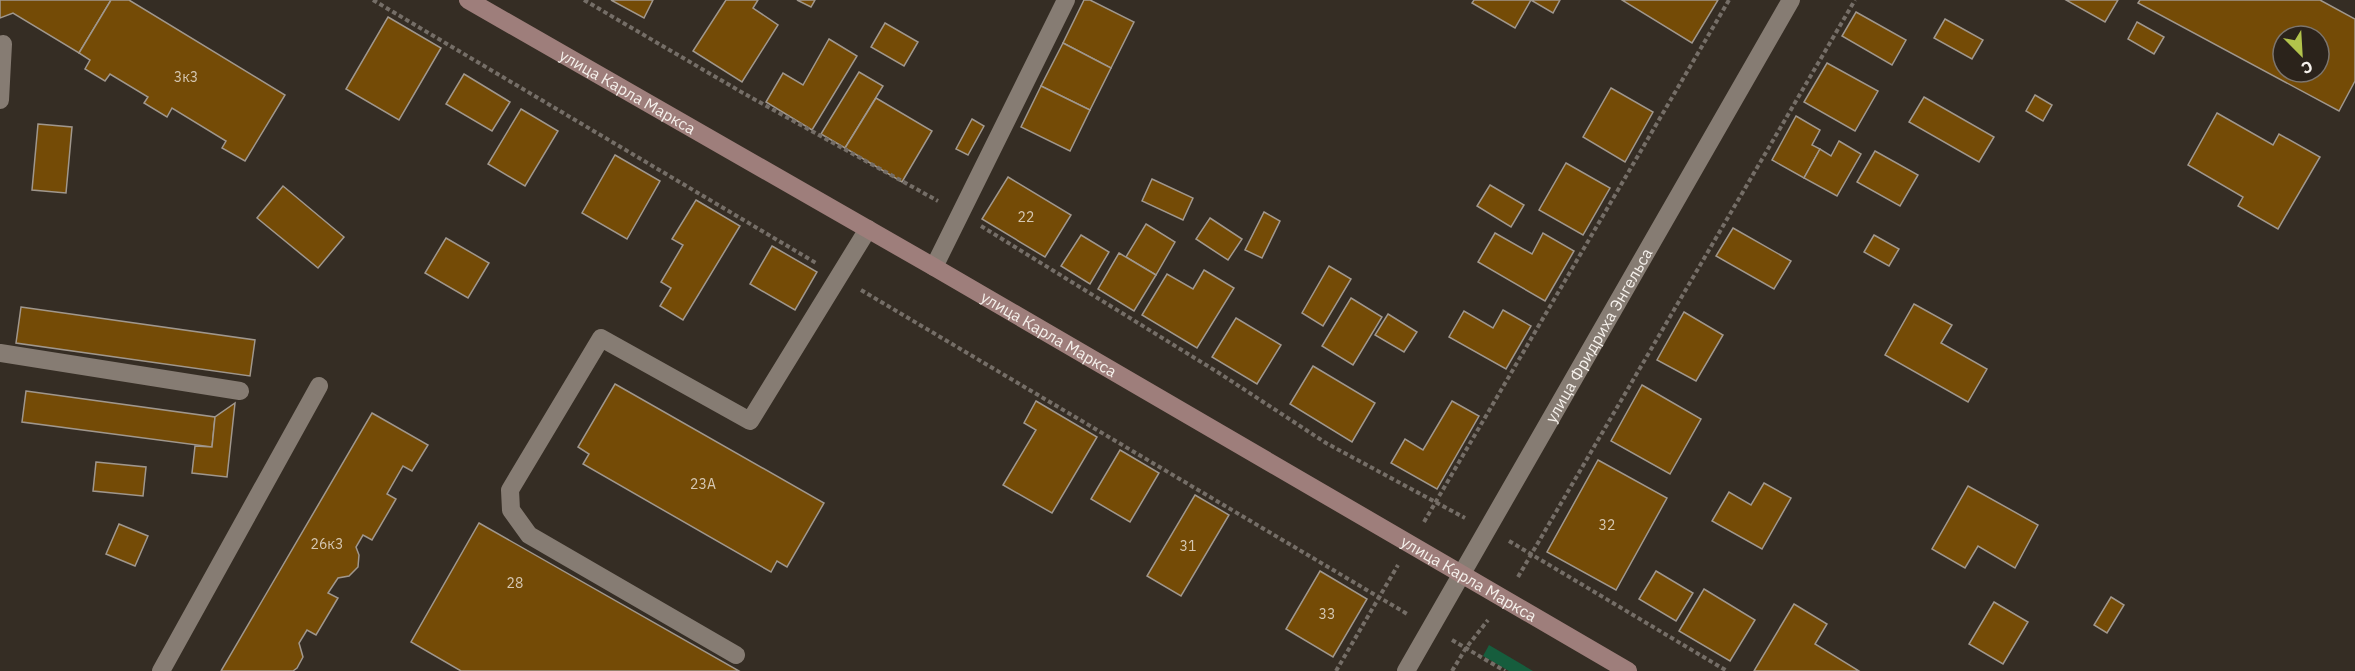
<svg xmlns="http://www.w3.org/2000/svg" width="2355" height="671" font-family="'IBM Plex Sans',sans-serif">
  <rect width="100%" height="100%" fill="#352d24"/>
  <path fill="#165d3d" d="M1489,645L1533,671H1509L1483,656Z"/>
  <g fill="#744b06" stroke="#a0978d" stroke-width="1.5" fill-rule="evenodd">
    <path d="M0,0H111L79,53L13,13L0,18Z"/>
    <path d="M111,0H129L285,95L245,161L222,148L226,141L172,108L167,117L144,103L148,97L110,74L105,81L85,69L90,60L79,53Z"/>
    <path d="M611,0H653L644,18Z"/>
    <path d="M726,0H758L753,8L778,25L742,82L693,51Z"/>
    <path d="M797,0H815L811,7Z"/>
    <path d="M1084,0H1090L1134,22L1111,68L1063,43Z"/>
    <path d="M1474,0H1560L1553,13L1531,0L1515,28L1472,3Z"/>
    <path d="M1622,0H1718L1692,43Z"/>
    <path d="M2066,0H2118L2105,22Z"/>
    <path d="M2140,0H2320L2355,19V81L2339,111L2138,3ZM2283,36H2319V72H2283Z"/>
    <path d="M1856,12L1906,40L1892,65L1842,36Z"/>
    <path d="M388,17L441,48L399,120L346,89Z"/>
    <path d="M1945,19L1983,40L1972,59L1934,38Z"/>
    <path d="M2137,22L2164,37L2154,54L2128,39Z"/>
    <path d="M885,23L918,42L904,66L871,47Z"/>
    <path d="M829,39L857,56L812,130L766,102L783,73L803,85Z"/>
    <path d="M1063,43L1111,68L1090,110L1041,86Z"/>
    <path d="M1827,63L1878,91L1855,131L1804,102Z"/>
    <path d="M859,72L883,86L845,148L821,134Z"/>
    <path d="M464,74L510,102L492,131L446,104Z"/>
    <path d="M1041,86L1090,110L1070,151L1021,127Z"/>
    <path d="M1611,88L1653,112L1625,162L1583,137Z"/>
    <path d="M2035,95L2052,105L2043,121L2026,111Z"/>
    <path d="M1924,97L1994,137L1979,162L1909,122Z"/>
    <path d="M876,98L932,131L902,182L845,148Z"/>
    <path d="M521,109L558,131L525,186L488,164Z"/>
    <path d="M2217,113L2273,145L2279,134L2320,157L2278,229L2238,206L2243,197L2188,165Z"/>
    <path d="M1796,116L1820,130L1812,145L1820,149L1804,178L1772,160Z"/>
    <path d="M972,119L984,126L968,155L956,149Z"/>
    <path d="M38,124L72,127L66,193L32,190Z"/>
    <path d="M1839,141L1861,154L1837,196L1804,178L1820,149L1831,156Z"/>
    <path d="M1875,151L1918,175L1900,206L1857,182Z"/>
    <path d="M615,155L660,181L627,239L582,213Z"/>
    <path d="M1566,163L1610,188L1583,235L1539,210Z"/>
    <path d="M1008,177L1071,215L1045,257L982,219Z"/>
    <path d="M1152,179L1193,198L1183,220L1142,201Z"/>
    <path d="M1490,185L1524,205L1511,227L1477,206Z"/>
    <path d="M283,186L344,237L318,268L257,218Z"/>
    <path d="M696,200L740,226L683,320L660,306L671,288L661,282L683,245L672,239Z"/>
    <path d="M1264,212L1280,221L1262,258L1245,250Z"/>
    <path d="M1210,218L1242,239L1228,260L1196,239Z"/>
    <path d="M1146,224L1175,242L1156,275L1126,257Z"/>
    <path d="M1733,228L1791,261L1774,289L1716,256Z"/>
    <path d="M1495,233L1532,254L1543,233L1574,251L1545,301L1478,262Z"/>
    <path d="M1081,235L1109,252L1090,284L1061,266Z"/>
    <path d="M1874,235L1899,249L1889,266L1864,252Z"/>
    <path d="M446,238L489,263L468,298L425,273Z"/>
    <path d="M772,246L817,272L795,310L750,284Z"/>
    <path d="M1119,253L1156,275L1134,311L1098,289Z"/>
    <path d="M1329,266L1351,279L1323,326L1302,313Z"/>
    <path d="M1204,270L1234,288L1197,348L1142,315L1167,274L1193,289Z"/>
    <path d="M1351,298L1382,317L1353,365L1322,346Z"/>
    <path d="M1914,304L1952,325L1941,343L1987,369L1968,402L1885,355Z"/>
    <path d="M21,307L255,340L250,376L16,343Z"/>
    <path d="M1503,310L1531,326L1506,369L1449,337L1464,311L1493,328Z"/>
    <path d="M1684,312L1723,335L1696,381L1657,360Z"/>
    <path d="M1388,314L1417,332L1404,352L1375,335Z"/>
    <path d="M1236,318L1281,345L1257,384L1212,357Z"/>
    <path d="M1313,366L1375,403L1352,442L1290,404Z"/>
    <path d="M615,384L824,503L787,567L777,561L771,572L583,464L589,454L578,447Z"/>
    <path d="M1642,385L1701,419L1670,474L1611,441Z"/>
    <path d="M26,391L215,417L212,447L22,422Z"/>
    <path d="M1036,401L1097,437L1052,513L1003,485L1036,430L1024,423Z"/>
    <path d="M1452,401L1479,416L1437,489L1391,463L1405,439L1423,450Z"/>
    <path d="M235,403L227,477L192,473L195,446L212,447L215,417Z"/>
    <path d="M372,413L428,445L412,471L403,466L387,494L396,499L372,540L363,535L356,547L359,555L358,567L349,576L338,578L328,593L338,598L316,635L307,630L299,643L303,657L297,668L293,671H221Z"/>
    <path d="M1120,450L1159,473L1130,522L1091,499Z"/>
    <path d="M1598,460L1667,498L1616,590L1547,552Z"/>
    <path d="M96,462L146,467L143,496L93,491Z"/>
    <path d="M1764,483L1791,498L1762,549L1712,521L1729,492L1751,505Z"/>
    <path d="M1968,486L2038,525L2015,568L1978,546L1965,568L1932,549Z"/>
    <path d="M1195,495L1229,515L1181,596L1147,576Z"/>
    <path d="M479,523L739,671H461L411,642Z"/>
    <path d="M119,524L148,536L135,566L106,554Z"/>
    <path d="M1320,571L1367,599L1333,657L1286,629Z"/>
    <path d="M1656,571L1693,593L1676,621L1639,599Z"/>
    <path d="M1704,589L1755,620L1730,661L1679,631Z"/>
    <path d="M2111,597L2124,605L2107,633L2094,625Z"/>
    <path d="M1994,602L2028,622L2003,664L1969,644Z"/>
    <path d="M1794,604L1827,624L1815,644L1859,671H1754Z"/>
  </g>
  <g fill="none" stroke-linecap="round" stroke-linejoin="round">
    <g stroke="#756e67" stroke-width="4" stroke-dasharray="4.5 3" stroke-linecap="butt">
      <path d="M373,0L816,263"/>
      <path d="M584,0L743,93L938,201"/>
      <path d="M981,226L1219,373L1326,443L1465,518"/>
      <path d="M861,290L1409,615"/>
      <path d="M1424,522L1729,0"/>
      <path d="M1509,541L1727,671"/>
      <path d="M1518,577L1855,0"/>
      <path d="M1452,640L1505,671"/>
      <path d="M1336,671L1398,565"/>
      <path d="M1452,671L1466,648L1488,620"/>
    </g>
    <g stroke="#867c73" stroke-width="18">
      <path d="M0,100L3,44"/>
      <path d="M934,267L1066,0"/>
      <path d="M0,353L240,391"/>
      <path d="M736,655L529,535L511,510L510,490L601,338L750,421L868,229"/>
      <path d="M161,671L319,386"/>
    </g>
    <path stroke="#867c73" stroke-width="18" id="s1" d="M1406,671L1791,0"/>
    <path stroke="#9e7e7b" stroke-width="18" id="s2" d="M468,0L934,267L1628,671"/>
  </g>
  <g text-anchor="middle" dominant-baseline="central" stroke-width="4.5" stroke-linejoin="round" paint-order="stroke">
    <g font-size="14" fill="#d5c7b2">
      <text x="186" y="77">3к3</text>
      <text x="1026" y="217">22</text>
      <text x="703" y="484">23А</text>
      <text x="1607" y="525">32</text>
      <text x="327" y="544">26к3</text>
      <text x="1188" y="546">31</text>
      <text x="515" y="583">28</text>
      <text x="1327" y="614">33</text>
    </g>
    <g font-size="16" fill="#f5f0eb" stroke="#2b231b">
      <text stroke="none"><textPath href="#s2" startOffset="184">улица Карла Маркса</textPath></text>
      <text stroke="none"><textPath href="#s2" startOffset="670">улица Карла Маркса</textPath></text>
      <text stroke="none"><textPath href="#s1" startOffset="387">улица Фридриха Энгельса</textPath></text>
      <text stroke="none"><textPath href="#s2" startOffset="1156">улица Карла Маркса</textPath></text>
    </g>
  </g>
  <g transform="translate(2301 54) rotate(156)"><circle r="28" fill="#2b231b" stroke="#7c756e" stroke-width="1.5"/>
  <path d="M0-4.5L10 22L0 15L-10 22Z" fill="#b2c34c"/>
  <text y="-9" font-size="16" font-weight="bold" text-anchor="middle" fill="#f5f0eb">С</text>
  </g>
</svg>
